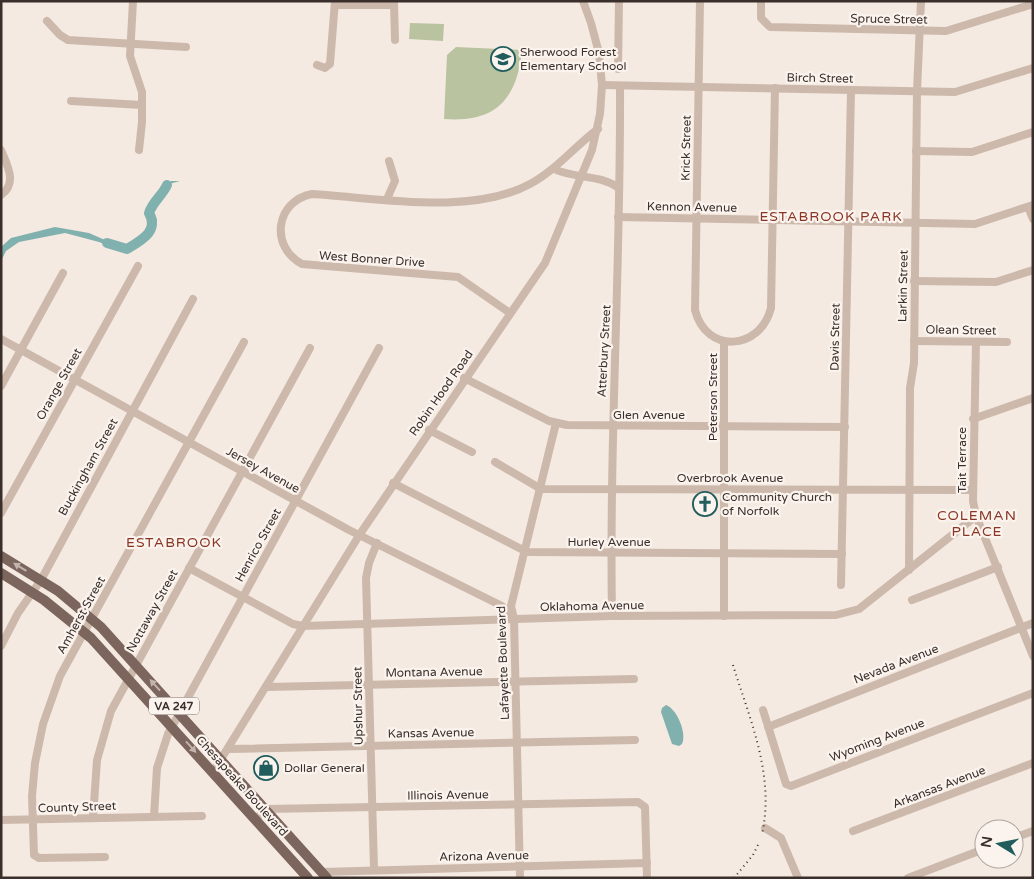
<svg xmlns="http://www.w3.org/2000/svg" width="1034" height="879" font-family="'Varela Round',sans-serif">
  <rect width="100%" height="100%" fill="#f4eae1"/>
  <g fill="#bac3a0">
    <path d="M410,23L444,24L443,41L409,39Z"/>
    <path d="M456,47L522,50C517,100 495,123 444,119L447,55Z"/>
  </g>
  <g fill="#80b1af">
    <path d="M171,181H180L169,184L152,207L157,220L156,223L136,247L127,253L99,242L65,233L19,242L6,251L1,261V247L11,238L55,227L89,233L121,247H133L155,223V217L149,210L151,201Z"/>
    <path d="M666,705C677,709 687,733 682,744L679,746L672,744L661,712L662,708Z"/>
  </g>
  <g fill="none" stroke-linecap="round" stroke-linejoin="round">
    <path stroke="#80b1af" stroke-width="10" d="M107,243L127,249C142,240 159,231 149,213C153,201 162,196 167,185"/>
    <g stroke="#cdb9ac" stroke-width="8">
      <path d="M133,1L130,56L142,92V122L139,150"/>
      <path d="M700,1L695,310C706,354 760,351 771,308L775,88"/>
      <path d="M761,1V18L770,27L946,31L1033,4"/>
      <path d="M394,2L395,40"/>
      <path d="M335,5H394"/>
      <path d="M47,21L60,35L68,40L186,47"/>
      <path d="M317,65L325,68L330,64L335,1"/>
      <path d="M618,69L619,1"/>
      <path d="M602,85L955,92L1033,68"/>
      <path d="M71,101L142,105"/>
      <path d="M1,150C7,165 18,183 1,195"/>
      <path d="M916,151L972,152L1033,132"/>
      <path d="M554,169C575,179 599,174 619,188"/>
      <path d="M387,199L395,181L389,161"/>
      <path d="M1028,207L1033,219"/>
      <path d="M618,217L975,224L1033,205"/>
      <path d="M914,281L996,282L1033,270"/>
      <path d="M510,313L458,277L302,264C269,246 276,201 312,194C378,198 471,216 530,184C556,170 574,147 598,129"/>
      <path d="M1,339L349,530L502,606L514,619"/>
      <path d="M914,341L1007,342"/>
      <path d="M976,342L973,501L976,516L1033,656"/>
      <path d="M464,378L549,421L567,425L845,427"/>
      <path d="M1,386L63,273"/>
      <path d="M973,419L1033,398"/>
      <path d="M429,430L472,452"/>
      <path d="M495,462L541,489L972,490"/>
      <path d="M393,483L527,552L842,554"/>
      <path d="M1,513L138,266"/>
      <path d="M189,568L293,624L303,626L612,616L836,615L859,609L976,516"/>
      <path d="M909,570L910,388L914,363L917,91L921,1"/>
      <path d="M841,585L851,90"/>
      <path d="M912,600L998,567"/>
      <path d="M612,616C609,439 621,263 620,87"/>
      <path d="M724,616V342"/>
      <path d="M1,646L18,613L41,580L193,299"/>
      <path d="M266,687L634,679"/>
      <path d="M763,710L786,784L791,786L1033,693"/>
      <path d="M768,727L1033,623"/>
      <path d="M228,749L635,740"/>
      <path d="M213,772L360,534L545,263L592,150L600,114L602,85L599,53L591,23L583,1"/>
      <path d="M154,816L157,768L168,734L379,348"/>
      <path d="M93,818L97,760L111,711L310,348"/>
      <path d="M256,819L266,809L638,802L645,807L647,878"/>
      <path d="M1,820L202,816"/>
      <path d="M765,828L781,838L798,878"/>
      <path d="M853,831L1033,763"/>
      <path d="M1014,838L1033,831"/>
      <path d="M105,857L39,858L34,855L32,796L35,763L43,724L60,676L244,342"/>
      <path d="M374,869L366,578L369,563L377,543"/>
      <path d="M322,872L647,863"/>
      <path d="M520,878L514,619L511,606L556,423"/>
      <path d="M908,878L984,849"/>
    </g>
    <g stroke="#7c655c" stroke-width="10">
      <path d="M1,556L58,591L101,627L327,878"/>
      <path d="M1,573L44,600L91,638L308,878"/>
    </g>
    <g stroke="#3b2f2b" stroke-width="2" stroke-dasharray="1 4" stroke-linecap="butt">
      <path d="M733,665C750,720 775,776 762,834"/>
      <path d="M734,878L753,855L759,843"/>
    </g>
  </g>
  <defs><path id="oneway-solid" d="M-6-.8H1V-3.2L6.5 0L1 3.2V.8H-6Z" transform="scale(1.25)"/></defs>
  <g fill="#c2b4ac">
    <use href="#oneway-solid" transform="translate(20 567) rotate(-149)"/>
    <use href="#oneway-solid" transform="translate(155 685) rotate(-132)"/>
    <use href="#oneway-solid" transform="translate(191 747) rotate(48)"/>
  </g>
  <defs>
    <symbol id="school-ring" viewBox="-11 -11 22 22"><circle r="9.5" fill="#fbf4ee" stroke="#205d5c" stroke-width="1.5"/><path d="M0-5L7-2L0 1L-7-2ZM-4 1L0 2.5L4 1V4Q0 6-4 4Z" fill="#205d5c"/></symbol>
    <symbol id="church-ring" viewBox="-11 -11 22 22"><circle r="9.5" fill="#fbf4ee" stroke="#205d5c" stroke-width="1.5"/><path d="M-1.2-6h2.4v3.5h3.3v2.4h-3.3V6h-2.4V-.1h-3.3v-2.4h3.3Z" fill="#205d5c"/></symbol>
    <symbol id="shop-ring" viewBox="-11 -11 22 22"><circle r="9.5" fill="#fbf4ee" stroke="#205d5c" stroke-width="1.5"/><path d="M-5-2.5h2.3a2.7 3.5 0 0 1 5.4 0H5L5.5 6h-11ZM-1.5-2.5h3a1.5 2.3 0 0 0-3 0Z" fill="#205d5c"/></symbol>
  </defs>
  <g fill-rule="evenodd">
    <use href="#school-ring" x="489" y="45" width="28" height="28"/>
    <use href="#church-ring" x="691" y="490" width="28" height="28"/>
    <use href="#shop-ring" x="252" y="754" width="28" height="28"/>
  </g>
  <g text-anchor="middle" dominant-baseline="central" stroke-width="4.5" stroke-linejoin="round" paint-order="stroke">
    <rect fill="#fbf4ee" stroke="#756a66" stroke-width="1" x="149" y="697.5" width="50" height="17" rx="4"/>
    <g font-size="11" font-weight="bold" fill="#3b2f2b">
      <text x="174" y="706">VA 247</text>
    </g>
    <g font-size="12" fill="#3b2f2b" stroke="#fbf4ee">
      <text transform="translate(889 19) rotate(1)">Spruce Street</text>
      <text transform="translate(820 78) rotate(1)">Birch Street</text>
      <text transform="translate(686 148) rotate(-89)">Krick Street</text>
      <text transform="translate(692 207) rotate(1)">Kennon Avenue</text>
      <text transform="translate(372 259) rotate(4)">West Bonner Drive</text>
      <text transform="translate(903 286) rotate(-89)">Larkin Street</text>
      <text transform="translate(961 330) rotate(1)">Olean Street</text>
      <text transform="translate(835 337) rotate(-89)">Davis Street</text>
      <text transform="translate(604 351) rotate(-87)">Atterbury Street</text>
      <text transform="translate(59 384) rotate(-61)">Orange Street</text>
      <text transform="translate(441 393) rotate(-55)">Robin Hood Road</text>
      <text transform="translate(713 397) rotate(-90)">Peterson Street</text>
      <text x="649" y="415">Glen Avenue</text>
      <text transform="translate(962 460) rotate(-90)">Tait Terrace</text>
      <text transform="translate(88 467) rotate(-61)">Buckingham Street</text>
      <text transform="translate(263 470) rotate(29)">Jersey Avenue</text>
      <text x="730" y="478">Overbrook Avenue</text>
      <text x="609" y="542">Hurley Avenue</text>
      <text transform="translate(258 545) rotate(-61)">Henrico Street</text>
      <text transform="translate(592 606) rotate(-1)">Oklahoma Avenue</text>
      <text transform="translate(152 611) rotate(-61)">Nottaway Street</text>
      <text transform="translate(81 615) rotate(-61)">Amherst Street</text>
      <text transform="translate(503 663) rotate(-92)">Lafayette Boulevard</text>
      <text transform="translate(896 664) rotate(-21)">Nevada Avenue</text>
      <text transform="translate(434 672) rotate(-1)">Montana Avenue</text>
      <text transform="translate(358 706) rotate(-91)">Upshur Street</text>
      <text transform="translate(431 733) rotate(-1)">Kansas Avenue</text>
      <text transform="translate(877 740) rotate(-21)">Wyoming Avenue</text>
      <text transform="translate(242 786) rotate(48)">Chesapeake Boulevard</text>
      <text transform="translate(939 787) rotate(-21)">Arkansas Avenue</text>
      <text transform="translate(448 795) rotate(-1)">Illinois Avenue</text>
      <text transform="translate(77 807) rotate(-2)">County Street</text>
      <text transform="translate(484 856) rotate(-1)">Arizona Avenue</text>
    </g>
    <g font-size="12" fill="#3b2f2b" stroke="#fbf4ee" text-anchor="start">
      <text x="520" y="52">Sherwood Forest<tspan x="520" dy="14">Elementary School</tspan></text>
      <text x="722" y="497">Community Church<tspan x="722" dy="14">of Norfolk</tspan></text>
      <text x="284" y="768">Dollar General</text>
    </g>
    <g font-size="14" letter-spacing="1" fill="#8a3423" stroke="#fbf4ee">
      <text x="831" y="216">ESTABROOK PARK</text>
      <text x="977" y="515">COLEMAN<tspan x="977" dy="16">PLACE</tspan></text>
      <text x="174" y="542">ESTABROOK</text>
    </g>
  </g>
  <rect width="1034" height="879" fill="none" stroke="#3b2f2b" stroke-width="5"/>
  <g transform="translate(999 844) rotate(280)"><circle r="24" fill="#fbf4ee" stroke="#aea5a0"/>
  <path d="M0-4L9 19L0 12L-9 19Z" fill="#205d5c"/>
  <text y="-8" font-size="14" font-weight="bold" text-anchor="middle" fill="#3b2f2b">N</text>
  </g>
</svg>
